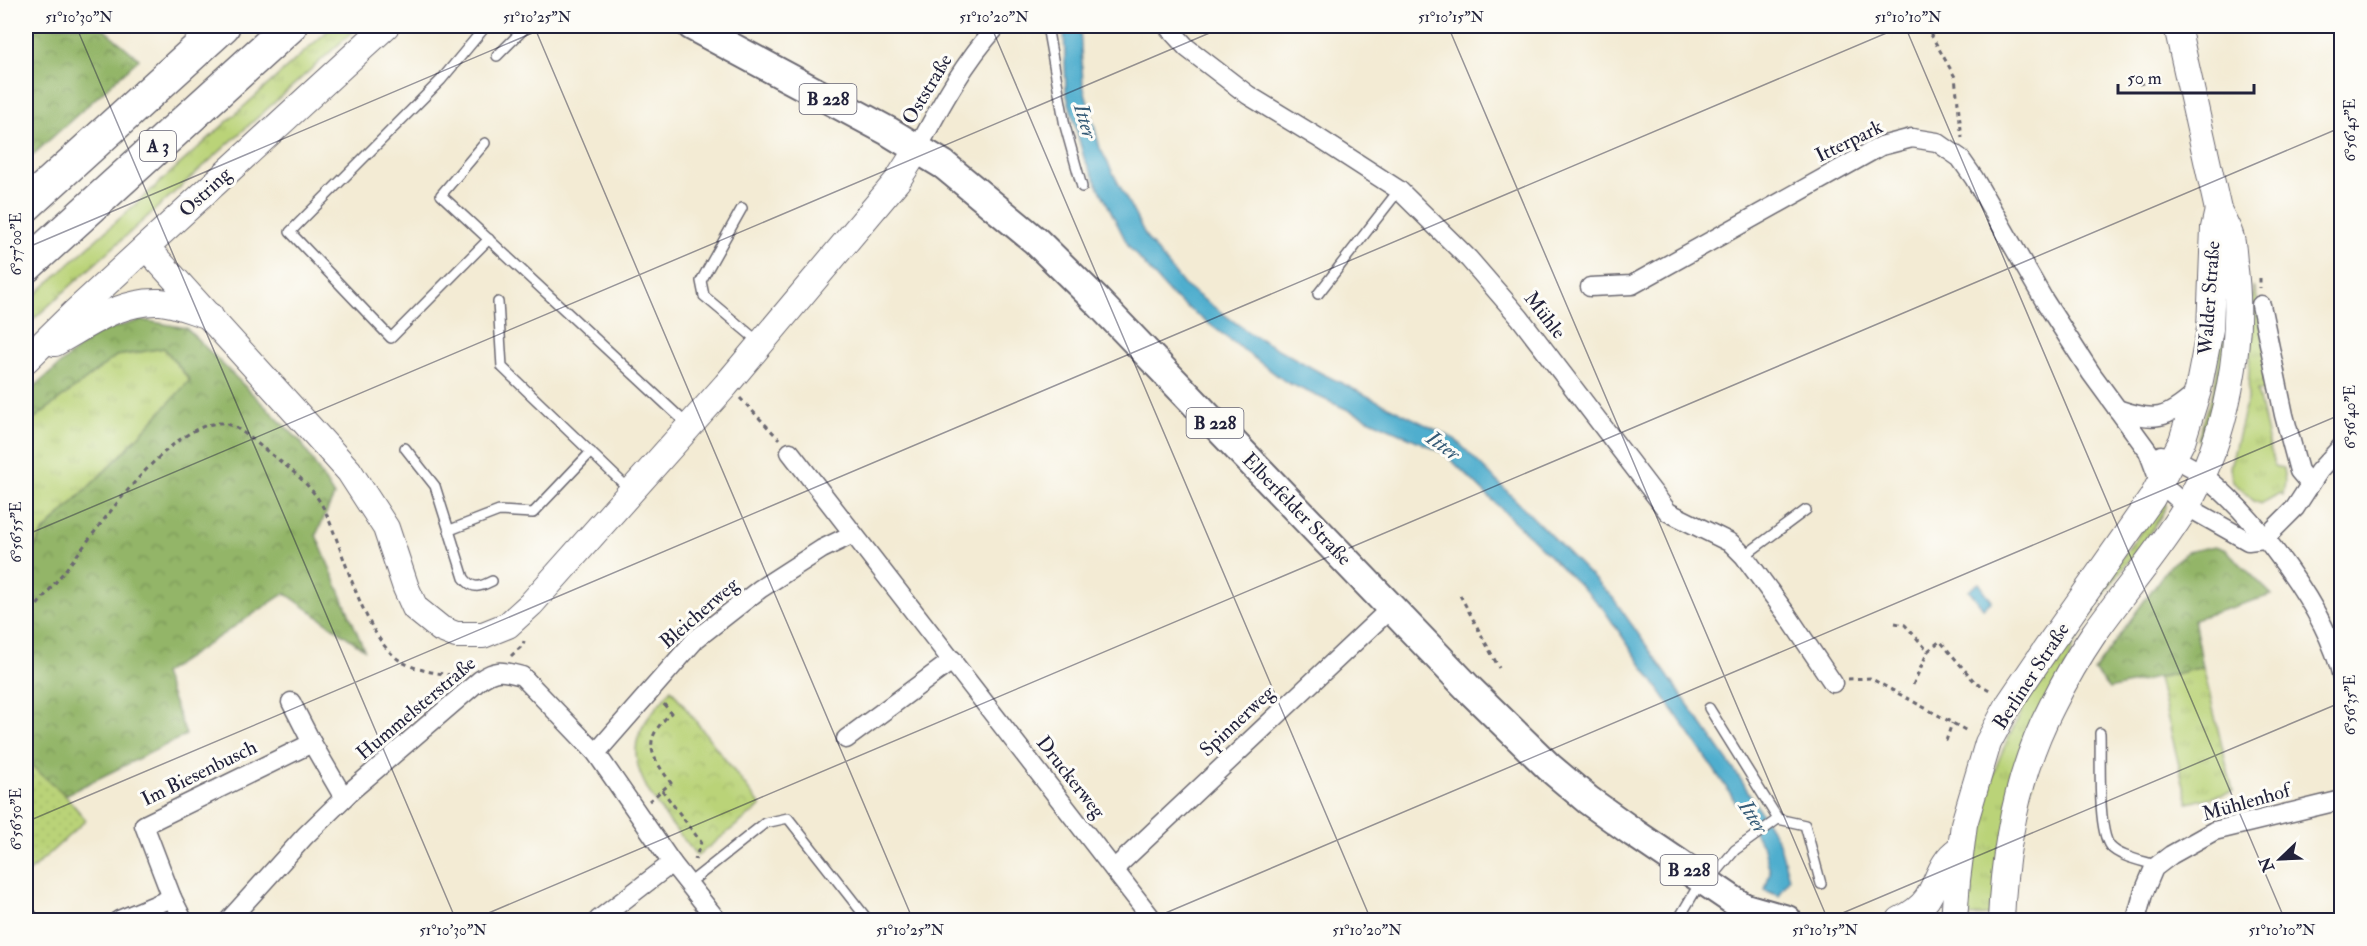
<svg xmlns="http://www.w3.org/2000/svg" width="2367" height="946" font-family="'IM FELL Double Pica',serif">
  <defs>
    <pattern id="grass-tufts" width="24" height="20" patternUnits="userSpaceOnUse" patternTransform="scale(1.5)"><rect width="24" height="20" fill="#bad378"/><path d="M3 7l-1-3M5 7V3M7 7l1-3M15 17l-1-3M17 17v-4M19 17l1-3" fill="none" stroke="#a0b569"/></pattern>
    <pattern id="forest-crowns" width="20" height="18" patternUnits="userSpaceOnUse" patternTransform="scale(1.5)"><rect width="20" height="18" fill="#93b568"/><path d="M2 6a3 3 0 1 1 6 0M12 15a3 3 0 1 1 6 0" fill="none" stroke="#789357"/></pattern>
    <pattern id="park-crowns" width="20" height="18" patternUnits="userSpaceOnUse" patternTransform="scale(1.5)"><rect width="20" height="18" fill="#bad378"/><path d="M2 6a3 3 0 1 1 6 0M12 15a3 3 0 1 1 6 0" fill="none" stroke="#a0b569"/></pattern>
    <pattern id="garden-dots" width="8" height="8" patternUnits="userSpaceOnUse" patternTransform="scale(1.5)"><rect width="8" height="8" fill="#bad378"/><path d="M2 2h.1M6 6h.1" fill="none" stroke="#a0b569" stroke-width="1.8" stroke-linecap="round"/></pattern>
  </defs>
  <rect width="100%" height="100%" fill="#fdfcf7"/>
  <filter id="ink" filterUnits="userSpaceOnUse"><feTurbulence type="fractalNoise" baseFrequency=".0167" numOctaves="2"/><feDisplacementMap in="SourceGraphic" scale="12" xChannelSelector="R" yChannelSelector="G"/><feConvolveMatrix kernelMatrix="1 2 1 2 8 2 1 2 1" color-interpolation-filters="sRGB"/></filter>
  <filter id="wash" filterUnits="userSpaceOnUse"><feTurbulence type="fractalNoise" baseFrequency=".008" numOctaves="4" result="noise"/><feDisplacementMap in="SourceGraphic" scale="24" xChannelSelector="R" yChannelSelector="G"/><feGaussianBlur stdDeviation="1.35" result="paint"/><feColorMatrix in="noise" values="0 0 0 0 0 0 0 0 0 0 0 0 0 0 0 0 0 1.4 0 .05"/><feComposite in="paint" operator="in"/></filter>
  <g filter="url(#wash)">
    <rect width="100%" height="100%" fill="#f3ebd4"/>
    <g fill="url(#grass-tufts)" stroke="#6e7a5a" stroke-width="1.5">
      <path d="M333,26H359L26,326V303Z"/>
      <path d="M2220,270L2231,336L2207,443L2198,439L2214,390L2218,369Z"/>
      <path d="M2253,286L2257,298L2272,392L2257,390L2274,466L2283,468L2285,482L2283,495L2280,493L2261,504L2254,501L2233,482L2230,468L2248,395Z"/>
      <path d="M164,348L190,381L122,454L43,532L26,563V425L116,356Z"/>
      <path d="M2162,502L2165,503L2166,507L2155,526L2099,600L2073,647L1992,915L1965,916C1972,860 1979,804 2002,752C2041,663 2106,582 2162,502Z"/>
      <path d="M2203,667L2233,792L2188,803L2158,678Z"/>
    </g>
    <g fill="url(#forest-crowns)" stroke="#5a6c52" stroke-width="1.5">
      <path d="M26,26H100L139,59L26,161Z"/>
      <path d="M142,320L186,328L301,442L334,496L316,535L364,649L285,593L163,674L186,735L65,795L26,761V563L43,532L122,454L190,380L164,348L116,356L26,425V394L96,333Z"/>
      <path d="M2215,546L2226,550L2272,595L2194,619L2203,667L2109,689L2094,671L2169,566L2187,552Z"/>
    </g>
    <path fill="url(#park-crowns)" stroke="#6e7a5a" stroke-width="1.5" d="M671,689L761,806L697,856C674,826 623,775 639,735C645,718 661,703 671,689Z"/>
    <path fill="url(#garden-dots)" stroke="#6e7a5a" stroke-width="1.5" d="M26,761L65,795L86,820L26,875Z"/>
    <g fill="#4faece" stroke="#386884" stroke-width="1.5">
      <path d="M1064,26H1080L1083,85L1100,148L1148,240L1184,285L1251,334L1321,373L1455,439L1613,598L1741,780L1779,842L1789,878L1779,896L1765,890L1770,872L1764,848L1728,790L1602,607L1444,453L1286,382L1171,295L1129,247L1084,158L1066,92Z"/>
      <path d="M1979,583L1992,601L1983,608L1969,590Z"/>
    </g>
  </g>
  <g filter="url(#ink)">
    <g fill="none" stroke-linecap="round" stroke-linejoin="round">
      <defs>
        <g id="service">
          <path d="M486,26L441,80L290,232L391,338L489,239"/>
          <path d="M1047,26L1065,126L1082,187"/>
          <path d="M497,56L527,26"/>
          <path d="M485,143L441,195L687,424"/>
          <path d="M742,208L701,281L704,296L759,342"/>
          <path d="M1318,294L1399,190"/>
          <path d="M498,302L502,367L630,490"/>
          <path d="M405,448L435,486L464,578C473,590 480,587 492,581"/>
          <path d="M450,530L499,511L533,513L591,452"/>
          <path d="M1744,556L1806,510"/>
          <path d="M1709,708L1778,819L1805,825L1821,884"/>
          <path d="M2100,733C2101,756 2097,829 2110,846C2119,857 2144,861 2158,866"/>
          <path d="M1709,881L1735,850L1778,819"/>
          <path d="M688,884L765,823L788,818L868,920"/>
          <path d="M1678,920L1701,881"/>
        </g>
        <g id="minor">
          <path d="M1167,26L1187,48L1248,95L1317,137L1399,190L1469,259L1520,318L1668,512L1731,543L1744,556L1788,616L1833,683"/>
          <path d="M918,148C940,106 965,61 997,26"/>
          <path d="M1590,287L1632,285L1881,146L1912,138L1937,142L1960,158L1974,178L2044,300L2091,373L2148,451L2160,483L2186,506L2248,541L2264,539"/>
          <path d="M2261,305L2284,415L2299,471L2310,484"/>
          <path d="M2117,409C2155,422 2166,420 2196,393"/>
          <path d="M790,452L1153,920"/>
          <path d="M2161,455C2175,459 2191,465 2203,475C2256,517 2327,610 2342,677"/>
          <path d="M2264,539L2295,508L2319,471L2342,446"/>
          <path d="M291,702L312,743"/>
          <path d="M846,739L953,660"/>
          <path d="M596,753L696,639L760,589L822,549L853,534"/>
          <path d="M1114,869L1392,607"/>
          <path d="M119,920L172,898"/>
          <path d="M183,920L172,898L144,825L312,743L344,798"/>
          <path d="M229,920L305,836L351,791L480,680C497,668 504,671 522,676L596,753L672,863L717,920"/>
          <path d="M598,920L672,863"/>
          <path d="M2136,920L2143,894L2154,868L2171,855L2214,831L2342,800"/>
        </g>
        <g id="secondary">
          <path d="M146,247L349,471L386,528L406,588L415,608L441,629L456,635H483L508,625L531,604L726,385L897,181L918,148"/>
          <path d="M55,343C88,325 120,300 160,302C176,303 194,312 210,316"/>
          <path d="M26,360L75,312L386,26"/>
          <path d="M1900,920C1910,915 1920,909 1927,899C1938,882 1941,861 1958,850"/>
          <path d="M1954,920L1957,880L1964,824L1988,743L2010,702L2046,649L2152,498L2182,441L2198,390L2210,329L2214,228L2218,210"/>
          <path d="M2001,920C2004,848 2018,771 2052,706C2064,682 2078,657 2093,635C2123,592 2159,552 2186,507C2227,439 2245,340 2234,262C2233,253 2233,243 2230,235C2227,226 2222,218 2218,210L2177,26"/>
        </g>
        <g id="primary">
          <path d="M692,26L888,131L944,165L1036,241L1096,300L1468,688L1549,767L1588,800L1634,833L1762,920"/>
          <path d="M1745,908L1787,920"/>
        </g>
        <g id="motorway">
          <path d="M26,205L223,26"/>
          <path d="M26,266L290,26"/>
        </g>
      </defs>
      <use href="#service" stroke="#6b6871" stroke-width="12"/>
      <use href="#minor" stroke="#6b6871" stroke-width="21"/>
      <use href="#secondary" stroke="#6b6871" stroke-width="28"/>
      <use href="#primary" stroke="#6b6871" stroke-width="32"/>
      <use href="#motorway" stroke="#6b6871" stroke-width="36"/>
      <g stroke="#6b6871" stroke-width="3" stroke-dasharray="4.5 4.5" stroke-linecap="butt">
        <path d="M1926,26L1955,77L1962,138"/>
        <path d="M2139,84L2165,77"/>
        <path d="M2260,278V288"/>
        <path d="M740,398L779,439"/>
        <path d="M1460,595L1499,668"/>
        <path d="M26,619C43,598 60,577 77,555C105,519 171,423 221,423C234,423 253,440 263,448C285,465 311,483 324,509C344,550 361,627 394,656C411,671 437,673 458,676"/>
        <path d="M1895,623L1905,625L1928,651L1940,641L1974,681L1993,692"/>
        <path d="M511,656L523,645L524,641"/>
        <path d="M1848,679L1870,678L1969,732"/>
        <path d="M1913,685L1928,651"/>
        <path d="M1946,741L1952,723"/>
        <path d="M662,790L701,842L695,860"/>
        <path d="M649,801L671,783C650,754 641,741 671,713L663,703"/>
        <path d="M26,904L44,920"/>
      </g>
      <use href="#service" stroke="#fff" stroke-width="9"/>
      <use href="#minor" stroke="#fff" stroke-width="18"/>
      <use href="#secondary" stroke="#fff" stroke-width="26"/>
      <use href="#primary" stroke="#fff" stroke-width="28"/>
      <use href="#motorway" stroke="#fff" stroke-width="33"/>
    </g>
  </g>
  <path fill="none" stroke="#22223b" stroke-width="1.5" stroke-opacity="0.45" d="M76,26L456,920M534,26L913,920M991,26L1371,920M1448,26L1828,920M1905,26L2285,920M26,248L549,26M26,535L1226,26M26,822L1903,26M472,920L2342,127M1149,920L2342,414M1826,920L2342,702"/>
  <g text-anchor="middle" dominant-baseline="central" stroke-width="6" stroke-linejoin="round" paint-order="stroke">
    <g fill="#fdfcf7" stroke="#646373" stroke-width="1.5">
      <rect x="799.5" y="84" width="57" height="30" rx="4.5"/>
      <rect x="140" y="131" width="36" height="30" rx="4.5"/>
      <rect x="1186.5" y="408" width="57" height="30" rx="4.5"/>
      <rect x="1660.5" y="855" width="57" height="30" rx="4.5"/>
    </g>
    <g font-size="18" font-weight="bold" fill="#22223b">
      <text x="828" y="99">B 228</text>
      <text x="158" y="146">A 3</text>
      <text x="1215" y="423">B 228</text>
      <text x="1689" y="870">B 228</text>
    </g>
    <g font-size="20" fill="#22223b" stroke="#fdfcf7">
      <text transform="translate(927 89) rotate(-59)">Oststraße</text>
      <text transform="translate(1849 141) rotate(-26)">Itterpark</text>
      <text transform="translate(205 192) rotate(-43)">Ostring</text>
      <text transform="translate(2209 298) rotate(-86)">Walder Straße</text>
      <text transform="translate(1545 315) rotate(52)">Mühle</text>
      <text transform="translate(1297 509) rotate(46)">Elberfelder Straße</text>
      <text transform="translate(699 613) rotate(-41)">Bleicherweg</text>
      <text transform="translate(2031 676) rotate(-57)">Berliner Straße</text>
      <text transform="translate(416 708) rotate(-40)">Hummelsterstraße</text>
      <text transform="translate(1237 721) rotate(-43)">Spinnerweg</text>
      <text transform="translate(199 773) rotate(-26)">Im Biesenbusch</text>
      <text transform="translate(1071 777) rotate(52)">Druckerweg</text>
      <text transform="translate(2246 802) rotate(-16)">Mühlenhof</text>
    </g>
    <g font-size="21" font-style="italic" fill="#345a76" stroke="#fdfcf7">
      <text transform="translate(1085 121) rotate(73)">Itter</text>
      <text transform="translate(1443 446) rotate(36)">Itter</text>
      <text transform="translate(1753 817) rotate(57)">Itter</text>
    </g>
  </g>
  <rect width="2367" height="946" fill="none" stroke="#fdfcf7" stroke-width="66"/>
  <g transform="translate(2280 859) rotate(247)" stroke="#fdfcf7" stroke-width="4.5" paint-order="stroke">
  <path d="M0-4.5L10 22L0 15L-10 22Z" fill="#22223b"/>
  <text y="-9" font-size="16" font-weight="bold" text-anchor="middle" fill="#22223b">N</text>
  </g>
  <path d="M2118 84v9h136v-9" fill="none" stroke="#22223b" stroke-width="3"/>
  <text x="2127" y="84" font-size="18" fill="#22223b" stroke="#fdfcf7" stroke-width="4.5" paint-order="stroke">50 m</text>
  <rect x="33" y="33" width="2301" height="880" fill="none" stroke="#22223b" stroke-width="2"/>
  <g font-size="15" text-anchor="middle" fill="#22223b">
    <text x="79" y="22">51°10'30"N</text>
    <text x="537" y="22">51°10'25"N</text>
    <text x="994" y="22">51°10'20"N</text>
    <text x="1451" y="22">51°10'15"N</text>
    <text x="1908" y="22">51°10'10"N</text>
    <text transform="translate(2350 130) rotate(-90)" y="5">6°56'45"E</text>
    <text transform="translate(16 244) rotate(-90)" y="5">6°57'00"E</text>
    <text transform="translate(2350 417) rotate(-90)" y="5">6°56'40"E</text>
    <text transform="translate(16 532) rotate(-90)" y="5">6°56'55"E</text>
    <text transform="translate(2350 705) rotate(-90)" y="5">6°56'35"E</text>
    <text transform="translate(16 819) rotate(-90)" y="5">6°56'50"E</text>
    <text x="453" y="935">51°10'30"N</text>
    <text x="910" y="935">51°10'25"N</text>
    <text x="1367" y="935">51°10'20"N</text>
    <text x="1825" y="935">51°10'15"N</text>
    <text x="2282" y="935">51°10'10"N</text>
  </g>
</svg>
